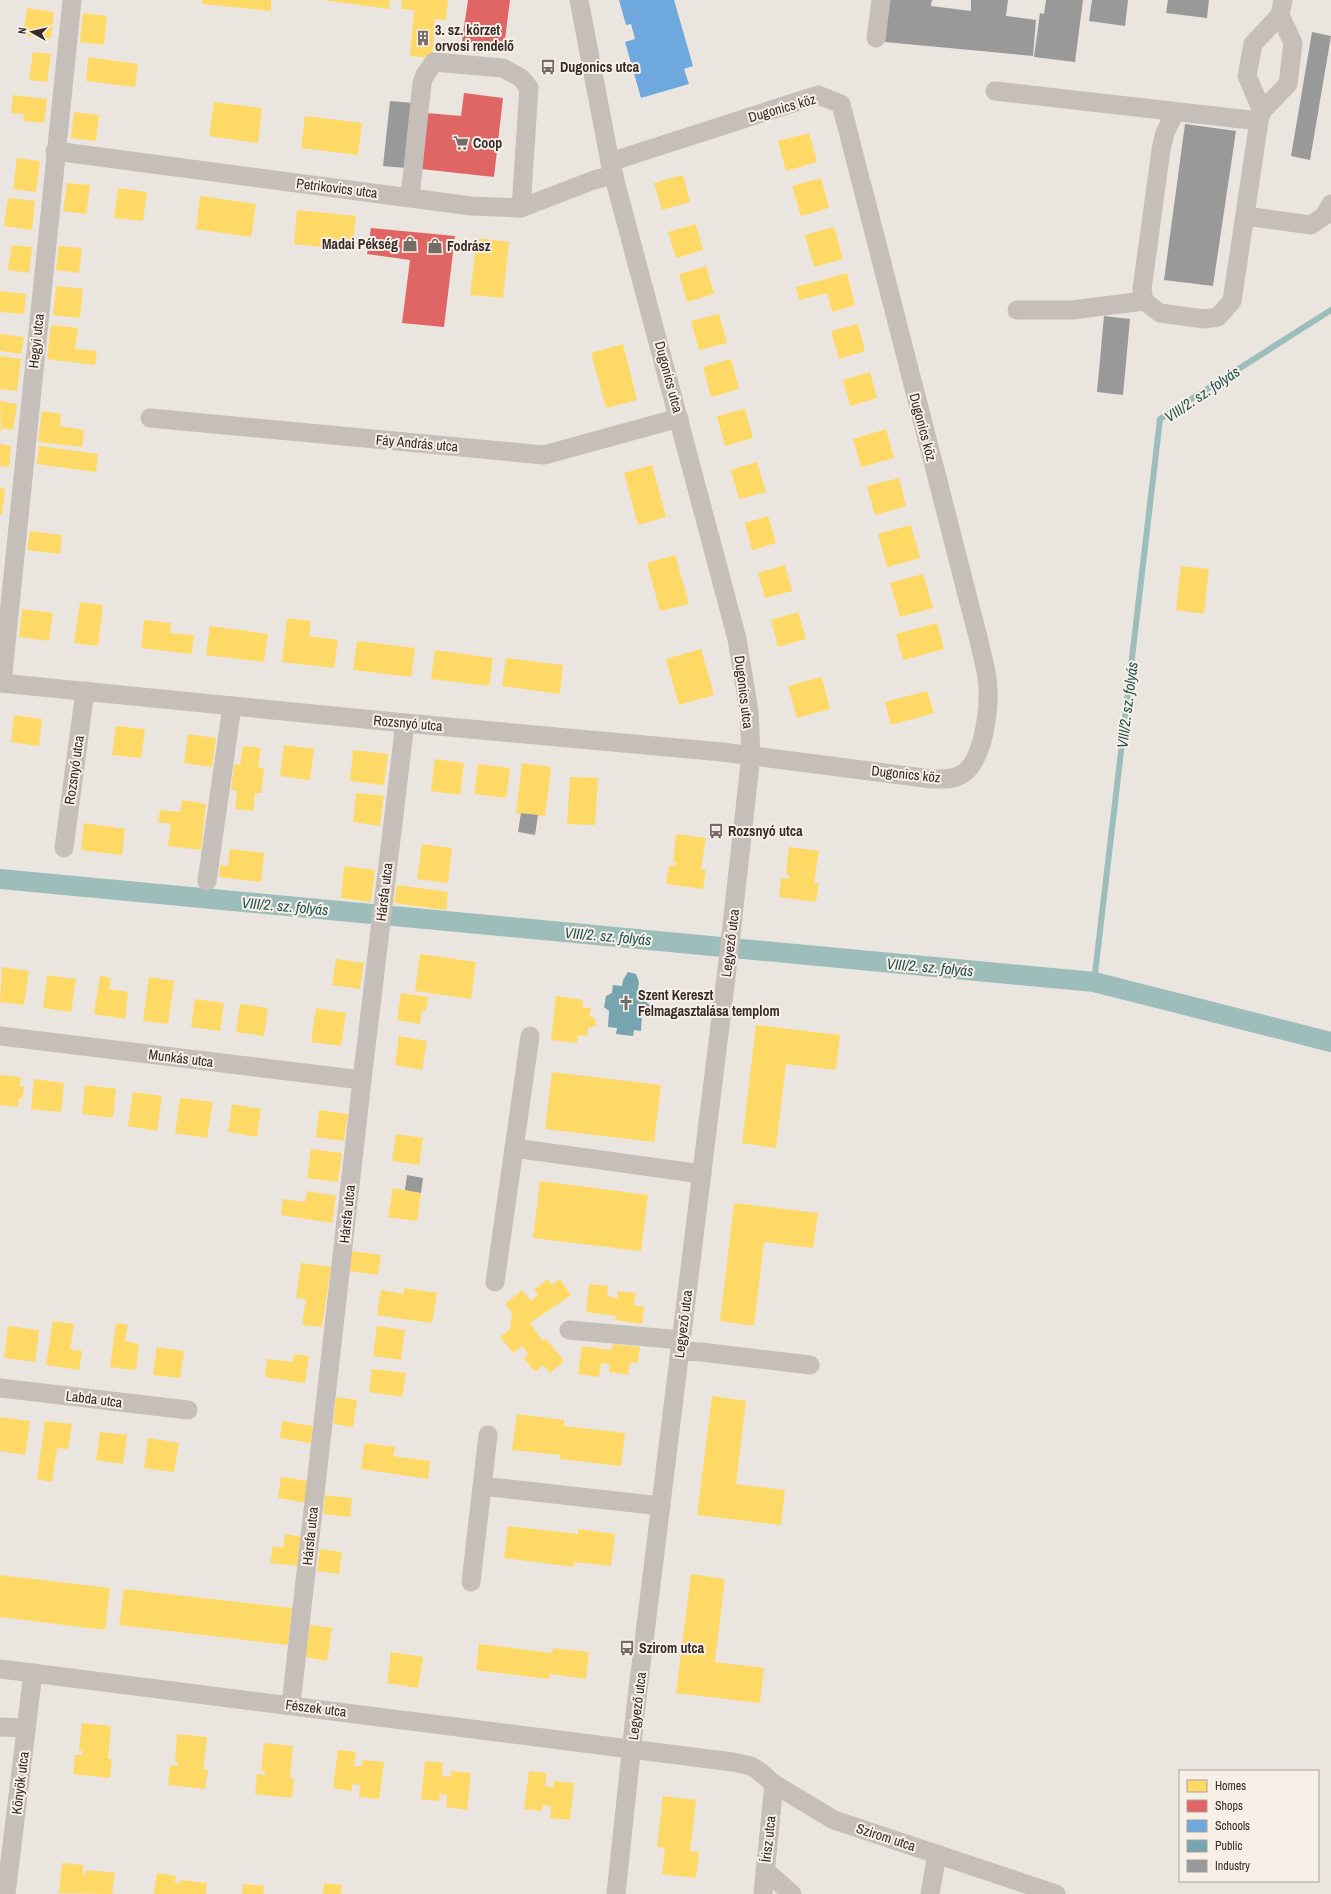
<svg xmlns="http://www.w3.org/2000/svg" width="1331" height="1894" font-family="'Archivo Narrow',sans-serif">
  <rect width="100%" height="100%" fill="#ebe5e0"/>
  <g fill="#ffd966">
    <path d="M202,0H271V11L202,4Z"/>
    <path d="M323,0H390L389,9Z"/>
    <path d="M402,0H448L446,20L435,19L432,58L410,56L414,10L401,9Z"/>
    <path d="M27,8L54,12L51,39L23,35Z"/>
    <path d="M83,13L107,16L104,45L80,42Z"/>
    <path d="M33,52L51,54L47,82L29,80Z"/>
    <path d="M88,57L138,64L135,87L86,81Z"/>
    <path d="M13,95L47,99L44,123L23,121L24,114L11,113Z"/>
    <path d="M214,102L262,108L258,143L209,136Z"/>
    <path d="M74,112L99,115L96,141L71,138Z"/>
    <path d="M305,116L362,123L358,155L301,148Z"/>
    <path d="M809,133L817,162L786,171L778,141Z"/>
    <path d="M17,158L40,161L36,192L13,189Z"/>
    <path d="M683,175L690,202L662,210L654,183Z"/>
    <path d="M821,178L829,208L801,216L792,186Z"/>
    <path d="M67,183L90,185L86,214L63,211Z"/>
    <path d="M118,188L147,192L143,221L114,218Z"/>
    <path d="M200,196L256,204L251,237L196,229Z"/>
    <path d="M8,198L35,201L32,230L4,226Z"/>
    <path d="M297,210L356,216L352,250L294,244Z"/>
    <path d="M696,224L703,250L676,258L668,232Z"/>
    <path d="M834,227L843,259L814,267L805,235Z"/>
    <path d="M477,238L509,242L503,298L470,295Z"/>
    <path d="M12,245L32,247L29,273L8,270Z"/>
    <path d="M59,246L82,248L79,273L56,270Z"/>
    <path d="M706,266L714,294L687,302L679,274Z"/>
    <path d="M847,273L855,305L832,312L827,293L799,300L796,287Z"/>
    <path d="M56,286L83,289L80,318L53,315Z"/>
    <path d="M0,291L26,294L24,314L0,312Z"/>
    <path d="M719,314L727,343L699,350L691,321Z"/>
    <path d="M858,324L865,351L839,359L831,331Z"/>
    <path d="M51,325L78,328L75,349L97,351L95,365L47,359Z"/>
    <path d="M0,334L24,337L21,354L0,351Z"/>
    <path d="M623,344L637,400L606,408L591,353Z"/>
    <path d="M0,356L21,359L17,391L0,389Z"/>
    <path d="M731,359L739,389L711,397L703,367Z"/>
    <path d="M870,372L877,398L850,406L843,380Z"/>
    <path d="M0,401L17,404L13,430L2,428L1,435Z"/>
    <path d="M745,409L753,438L725,446L717,416Z"/>
    <path d="M42,411L61,414L60,426L84,430L82,447L38,442Z"/>
    <path d="M886,429L894,458L861,467L853,439Z"/>
    <path d="M0,444L11,446L9,467L0,466Z"/>
    <path d="M39,446L98,454L96,472L37,464Z"/>
    <path d="M757,462L766,492L739,499L731,470Z"/>
    <path d="M652,465L666,517L638,525L624,473Z"/>
    <path d="M899,478L906,506L875,515L867,486Z"/>
    <path d="M0,488L5,489L2,515L0,514Z"/>
    <path d="M768,516L776,543L752,550L745,523Z"/>
    <path d="M911,525L920,558L887,567L878,534Z"/>
    <path d="M30,531L62,535L60,554L27,550Z"/>
    <path d="M675,555L689,604L660,611L647,563Z"/>
    <path d="M785,565L792,591L765,598L758,573Z"/>
    <path d="M1181,566L1209,569L1204,614L1176,610Z"/>
    <path d="M923,574L933,608L900,617L890,583Z"/>
    <path d="M80,602L103,605L98,646L74,643Z"/>
    <path d="M22,609L53,613L49,641L19,637Z"/>
    <path d="M798,612L806,639L778,647L771,620Z"/>
    <path d="M287,618L311,621L309,636L338,640L334,668L282,662Z"/>
    <path d="M144,620L171,623L170,633L194,635L192,654L141,648Z"/>
    <path d="M937,623L944,649L903,660L896,634Z"/>
    <path d="M210,626L268,634L264,662L206,655Z"/>
    <path d="M357,641L415,648L411,677L353,670Z"/>
    <path d="M701,649L714,695L679,705L666,659Z"/>
    <path d="M435,650L493,658L489,686L431,679Z"/>
    <path d="M506,658L563,665L560,694L502,686Z"/>
    <path d="M822,677L830,709L797,718L788,686Z"/>
    <path d="M927,691L934,713L891,725L885,702Z"/>
    <path d="M14,715L42,719L39,746L11,742Z"/>
    <path d="M116,726L145,729L141,758L112,755Z"/>
    <path d="M188,734L216,738L212,767L184,763Z"/>
    <path d="M284,745L314,749L310,780L280,776Z"/>
    <path d="M243,746L261,748L258,767L264,768L261,793H255L253,811L235,809L237,791L231,790L234,764L240,765Z"/>
    <path d="M353,750L388,754L384,785L350,781Z"/>
    <path d="M435,759L464,763L460,795L431,791Z"/>
    <path d="M522,763L551,767L545,816L516,813Z"/>
    <path d="M478,764L510,768L506,798L474,794Z"/>
    <path d="M570,777L598,778L595,825L567,824Z"/>
    <path d="M356,793L384,796L380,826L353,822Z"/>
    <path d="M182,800L206,804L201,850L168,846L171,824L158,822L160,810L180,812Z"/>
    <path d="M84,823L125,829L122,855L81,850Z"/>
    <path d="M676,834L706,838L701,869L706,870L703,889L666,884L669,865L676,866V862L673,861Z"/>
    <path d="M422,844L452,848L448,883L417,879Z"/>
    <path d="M789,847L819,851L814,883H819L816,902L779,897L781,878L789,879V875L786,874Z"/>
    <path d="M230,849L264,853L261,882L219,877L220,865L228,866Z"/>
    <path d="M344,866L375,870L371,902L341,898Z"/>
    <path d="M397,885L448,892L446,910L394,903Z"/>
    <path d="M420,954L476,962L471,999L415,991Z"/>
    <path d="M336,959L364,963L360,989L332,985Z"/>
    <path d="M2,967L29,971L24,1005L0,1002Z"/>
    <path d="M47,975L76,979L71,1012L43,1008Z"/>
    <path d="M100,976L111,978L109,989L128,992L125,1019L94,1014Z"/>
    <path d="M149,977L174,981L168,1024L143,1021Z"/>
    <path d="M401,993L428,997L426,1011L422,1010L420,1024L397,1020Z"/>
    <path d="M556,996L583,1000L582,1007L591,1008L589,1016L593,1017L596,1020V1026L588,1028L587,1036L578,1035L577,1043L551,1040Z"/>
    <path d="M195,999L224,1003L220,1031L191,1027Z"/>
    <path d="M240,1004L268,1008L264,1036L236,1032Z"/>
    <path d="M316,1008L346,1013L341,1046L311,1042Z"/>
    <path d="M756,1025L840,1035L836,1070L786,1064L776,1148L742,1143Z"/>
    <path d="M399,1036L427,1041L422,1070L395,1065Z"/>
    <path d="M552,1072L661,1085L654,1142L545,1129Z"/>
    <path d="M0,1075L21,1077L20,1086L24,1087L22,1099L19,1098L18,1107L0,1105Z"/>
    <path d="M34,1079L64,1083L61,1112L31,1109Z"/>
    <path d="M85,1085L116,1089L113,1118L82,1114Z"/>
    <path d="M133,1092L162,1096L157,1131L128,1126Z"/>
    <path d="M180,1098L213,1102L207,1138L175,1133Z"/>
    <path d="M232,1104L261,1109L257,1137L228,1132Z"/>
    <path d="M319,1110L348,1114L344,1141L316,1137Z"/>
    <path d="M396,1134L423,1138L419,1165L392,1161Z"/>
    <path d="M311,1149L342,1153L338,1182L307,1178Z"/>
    <path d="M540,1181L648,1195L641,1251L533,1238Z"/>
    <path d="M393,1188L421,1193L417,1221L388,1217Z"/>
    <path d="M307,1191L336,1196L332,1223L281,1215L283,1199L305,1202Z"/>
    <path d="M734,1203L818,1213L813,1248L764,1242L754,1326L720,1321Z"/>
    <path d="M352,1251L381,1255L378,1275L349,1271Z"/>
    <path d="M301,1263L331,1267L322,1327L302,1325L306,1299L296,1298Z"/>
    <path d="M548,1279L552,1285L560,1279L571,1295L530,1323L543,1341L546,1339L564,1361L550,1373L543,1365L535,1372L524,1358L528,1354L522,1346L513,1353L500,1337L510,1329L512,1313L505,1304L522,1290L531,1301L538,1295L534,1290Z"/>
    <path d="M589,1284L608,1286L607,1296L618,1298V1291L636,1293L634,1305L644,1307L642,1324L615,1320L616,1316L586,1312Z"/>
    <path d="M404,1288L437,1293L432,1323L377,1315L381,1290L403,1294Z"/>
    <path d="M53,1321L74,1324L70,1349L82,1351L79,1370L46,1365Z"/>
    <path d="M116,1323L128,1325L125,1341L139,1344L136,1370L110,1367Z"/>
    <path d="M8,1326L39,1330L35,1362L4,1358Z"/>
    <path d="M377,1326L405,1330L401,1360L373,1356Z"/>
    <path d="M612,1344L640,1347L638,1363L630,1362L628,1375L609,1372L610,1364L601,1363L599,1377L578,1374L582,1346L611,1350Z"/>
    <path d="M157,1347L184,1351L180,1378L153,1375Z"/>
    <path d="M294,1354L309,1356L305,1383L265,1377L267,1359L293,1362Z"/>
    <path d="M372,1369L406,1373L402,1397L369,1392Z"/>
    <path d="M712,1396L746,1401L736,1484L785,1490L781,1525L697,1515Z"/>
    <path d="M336,1397L357,1400L353,1427L333,1424Z"/>
    <path d="M517,1414L564,1420V1426L625,1433L621,1466L560,1459V1455L512,1450Z"/>
    <path d="M0,1417L30,1421L25,1455L0,1451Z"/>
    <path d="M45,1421L72,1424L68,1449L57,1448L52,1482L37,1479Z"/>
    <path d="M282,1421L313,1426L311,1443L280,1438Z"/>
    <path d="M100,1432L127,1435L123,1464L96,1460Z"/>
    <path d="M148,1438L179,1443L174,1472L144,1468Z"/>
    <path d="M365,1443L395,1447L393,1456L430,1461L428,1479L361,1469Z"/>
    <path d="M281,1477L309,1481L306,1503L278,1498Z"/>
    <path d="M325,1495L352,1498L350,1517L323,1514Z"/>
    <path d="M508,1526L578,1534V1529L615,1534L611,1566L574,1562V1567L504,1558Z"/>
    <path d="M285,1534L302,1537L297,1566L270,1563L273,1546L283,1548Z"/>
    <path d="M320,1549L342,1552L339,1574L317,1571Z"/>
    <path d="M691,1574L725,1579L715,1662L764,1668L760,1703L676,1693Z"/>
    <path d="M0,1575L110,1588L105,1630L0,1617Z"/>
    <path d="M124,1589L292,1608L288,1645L119,1625Z"/>
    <path d="M310,1625L332,1628L327,1661L305,1657Z"/>
    <path d="M479,1644L552,1653L553,1648L589,1652L586,1679L550,1674L549,1679L476,1670Z"/>
    <path d="M391,1652L423,1657L418,1688L387,1683Z"/>
    <path d="M82,1723L111,1726L108,1759H112L110,1778L73,1774L75,1755H82L83,1751H79Z"/>
    <path d="M177,1734L207,1737L203,1769L208,1770L205,1789L168,1785L170,1765L178,1766V1762H175Z"/>
    <path d="M264,1743L293,1746L290,1778L294,1779L292,1798L255,1794L257,1774L265,1775V1771H261Z"/>
    <path d="M338,1750L356,1752L354,1766H362L363,1760L384,1762L379,1799L359,1797L360,1785L352,1784V1791L333,1788Z"/>
    <path d="M425,1761L443,1763L442,1776L450,1777L451,1771L471,1773L467,1810L446,1807L447,1795L440,1794L439,1801L421,1799Z"/>
    <path d="M529,1771L547,1773L545,1786L553,1787L554,1781L574,1783L570,1820L550,1818L551,1806L543,1805L542,1811L524,1809Z"/>
    <path d="M663,1796L696,1800L690,1851L699,1852L696,1878L662,1874L665,1848L657,1847Z"/>
    <path d="M62,1863L83,1865V1873L86,1874L87,1870L115,1873L112,1894L59,1893Z"/>
    <path d="M157,1873L176,1876L175,1883L179,1884L180,1880L207,1883L206,1894H154Z"/>
    <path d="M324,1883L342,1885L341,1894H323Z"/>
    <path d="M243,1884L264,1886L263,1894H242Z"/>
  </g>
  <g fill="#e06666">
    <path d="M468,0H510L504,47L462,41Z"/>
    <path d="M464,93L503,98L494,177L421,169L427,113L461,116Z"/>
    <path d="M371,228L455,236L444,327L402,323L410,260L367,254Z"/>
  </g>
  <path fill="#6fa8dc" d="M619,0H674L693,66L684,69L689,84L641,98L625,42L635,39L631,24L626,25Z"/>
  <path fill="#76a5af" d="M628,972L636,974L639,982L638,989H646L645,1001L650,1005V1012L642,1016L641,1031L634,1030L633,1036L616,1034L617,1028L608,1027L609,1011L604,1007L606,996L612,993L613,985L622,986L623,980Z"/>
  <g fill="#999">
    <path d="M889,0H932L931,6L971,11V0H1008L1006,16L1036,20L1033,56L885,42Z"/>
    <path d="M1046,0H1083L1075,62L1034,57L1040,13L1044,14Z"/>
    <path d="M1092,0H1128L1125,26L1089,21Z"/>
    <path d="M1168,0H1209L1207,18L1166,13Z"/>
    <path d="M1312,32L1331,36L1310,160L1291,156Z"/>
    <path d="M390,101L414,103L406,168L383,166Z"/>
    <path d="M1185,124L1236,131L1213,286L1164,280Z"/>
    <path d="M1104,316L1130,319L1123,395L1097,392Z"/>
    <path d="M521,813L538,815L535,835L518,832Z"/>
    <path d="M407,1175L423,1178L421,1193L405,1190Z"/>
  </g>
  <g fill="none" stroke-linecap="round" stroke-linejoin="round">
    <path stroke="#9dbdba" stroke-width="6" d="M1094,982L1160,419L1331,310"/>
    <path stroke="#9dbdba" stroke-width="20" d="M0,879L1094,982L1331,1042"/>
    <g stroke="#c5beb9" stroke-width="19">
      <path d="M579,0L610,162L737,639L749,711L751,755L728,961L636,1706L616,1894"/>
      <path d="M876,38L881,0"/>
      <path d="M995,91L1259,121"/>
      <path d="M1262,111L1288,84L1293,43L1280,15"/>
      <path d="M1175,112L1165,133L1161,150L1142,289L1144,301L1160,313L1204,319L1218,317L1232,301L1259,121L1262,111L1247,76L1253,44L1280,15L1283,0"/>
      <path d="M55,151L471,206L521,208L594,180L614,175"/>
      <path d="M410,197L422,83L425,75L434,62L503,68L521,78L529,88L521,208"/>
      <path d="M1245,216L1311,225L1324,216L1331,204"/>
      <path d="M1017,310H1072L1144,301"/>
      <path d="M150,418L544,455L679,418"/>
      <path d="M0,683L405,723L722,752L932,779C943,779 953,780 962,774C983,762 989,712 988,689C988,673 982,656 979,641L841,104L818,95L610,162"/>
      <path d="M2,683L72,0"/>
      <path d="M64,848L85,691"/>
      <path d="M207,881L232,706"/>
      <path d="M0,1036L362,1080"/>
      <path d="M514,1148L702,1174"/>
      <path d="M495,1282L530,1036"/>
      <path d="M569,1330L681,1340"/>
      <path d="M680,1351L701,1352L810,1365"/>
      <path d="M0,1388L188,1410"/>
      <path d="M482,1486L661,1506"/>
      <path d="M471,1582L488,1435"/>
      <path d="M0,1669L733,1762L751,1766L759,1771L774,1784L834,1820L1056,1894"/>
      <path d="M291,1704L362,1080L405,723"/>
      <path d="M0,1727L26,1728"/>
      <path d="M765,1870L792,1894"/>
      <path d="M6,1894L33,1673"/>
      <path d="M763,1894L774,1784"/>
      <path d="M930,1894L937,1854"/>
    </g>
  </g>
  <defs>
    <symbol id="building-bare" viewBox="-9 -9 18 18"><path d="M-4-6H4V6H1V3H-1V6H-4ZM-2.5-4.3h1.7v1.8h-1.7ZM.8-4.3h1.7v1.8H.8ZM-2.5-1h1.7V.8h-1.7ZM.8-1h1.7V.8H.8Z" fill="#756c68" stroke="#f8efe7" stroke-width="2.5" paint-order="stroke"/></symbol>
    <symbol id="bus-bare" viewBox="-9 -9 18 18"><path d="M-5-6H5V4H4V6H2V4H-2V6H-4V4H-5ZM-3.5-4V0h7V-4ZM-3.5 1.2v1.5H-2V1.2ZM2 1.2v1.5H3.5V1.2Z" fill="#756c68" stroke="#f8efe7" stroke-width="2.5" paint-order="stroke"/></symbol>
    <symbol id="supermarket-bare" viewBox="-9 -9 18 18"><path d="M-6-5.5h2.5l.6 2H6L4.5 2H-2.5L-4.4-4H-6ZM-1.5 3.2a1.3 1.3 0 1 0 .1 0ZM3 3.2a1.3 1.3 0 1 0 .1 0Z" fill="#756c68" stroke="#f8efe7" stroke-width="2.5" paint-order="stroke"/></symbol>
    <symbol id="shop-bare" viewBox="-9 -9 18 18"><path d="M-5-2.5h2.3a2.7 3.5 0 0 1 5.4 0H5L5.5 6h-11ZM-1.5-2.5h3a1.5 2.3 0 0 0-3 0Z" fill="#756c68" stroke="#f8efe7" stroke-width="2.5" paint-order="stroke"/></symbol>
    <symbol id="church-bare" viewBox="-9 -9 18 18"><path d="M-1.2-6h2.4v3.5h3.3v2.4h-3.3V6h-2.4V-.1h-3.3v-2.4h3.3Z" fill="#756c68" stroke="#f8efe7" stroke-width="2.5" paint-order="stroke"/></symbol>
  </defs>
  <g fill-rule="evenodd">
    <use href="#building-bare" x="412" y="27" width="22" height="22"/>
    <use href="#bus-bare" x="537" y="56" width="22" height="22"/>
    <use href="#supermarket-bare" x="450" y="132" width="22" height="22"/>
    <use href="#shop-bare" x="399" y="233" width="22" height="22"/>
    <use href="#shop-bare" x="424" y="235" width="22" height="22"/>
    <use href="#bus-bare" x="705" y="820" width="22" height="22"/>
    <use href="#church-bare" x="615" y="992" width="22" height="22"/>
    <use href="#bus-bare" x="616" y="1637" width="22" height="22"/>
  </g>
  <g text-anchor="middle" dominant-baseline="central" stroke-width="4" stroke-linejoin="round" paint-order="stroke">
    <g font-size="14" font-weight="bold" fill="#352b28" stroke="#f8efe7" text-anchor="start">
      <text x="435" y="30">3. sz. körzet<tspan x="435" dy="16">orvosi rendelő</tspan></text>
      <text x="560" y="67">Dugonics utca</text>
      <text x="473" y="143">Coop</text>
      <text x="398" y="244" text-anchor="end">Madai Pékség</text>
      <text x="447" y="246">Fodrász</text>
      <text x="728" y="831">Rozsnyó utca</text>
      <text x="638" y="995">Szent Kereszt<tspan x="638" dy="16">Felmagasztalása templom</tspan></text>
      <text x="639" y="1648">Szirom utca</text>
    </g>
    <g font-size="14" fill="#352b28" stroke="#f8efe7">
      <text transform="translate(782 108) rotate(-16)">Dugonics köz</text>
      <text transform="translate(337 188) rotate(7)">Petrikovics utca</text>
      <text transform="translate(36 341) rotate(-84)">Hegyi utca</text>
      <text transform="translate(669 377) rotate(75)">Dugonics utca</text>
      <text transform="translate(923 427) rotate(75)">Dugonics köz</text>
      <text transform="translate(417 443) rotate(5)">Fáy András utca</text>
      <text transform="translate(744 692) rotate(83)">Dugonics utca</text>
      <text transform="translate(408 723) rotate(5)">Rozsnyó utca</text>
      <text transform="translate(74 770) rotate(-82)">Rozsnyó utca</text>
      <text transform="translate(906 774) rotate(6)">Dugonics köz</text>
      <text transform="translate(384 892) rotate(-83)">Hársfa utca</text>
      <text transform="translate(730 943) rotate(-83)">Legyező utca</text>
      <text transform="translate(181 1058) rotate(7)">Munkás utca</text>
      <text transform="translate(347 1214) rotate(-84)">Hársfa utca</text>
      <text transform="translate(683 1324) rotate(-83)">Legyező utca</text>
      <text transform="translate(94 1399) rotate(7)">Labda utca</text>
      <text transform="translate(310 1536) rotate(-84)">Hársfa utca</text>
      <text transform="translate(637 1706) rotate(-83)">Legyező utca</text>
      <text transform="translate(316 1708) rotate(7)">Fészek utca</text>
      <text transform="translate(20 1783) rotate(-83)">Könyök utca</text>
      <text transform="translate(886 1837) rotate(18)">Szirom utca</text>
      <text transform="translate(768 1839) rotate(-84)">Írisz utca</text>
    </g>
    <g font-size="15" font-style="italic" fill="#205454" stroke="#f8efe7">
      <text transform="translate(1202 394) rotate(-34)">VIII/2. sz. folyás</text>
      <text transform="translate(1127 705) rotate(-83)">VIII/2. sz. folyás</text>
      <text transform="translate(285 906) rotate(5)">VIII/2. sz. folyás</text>
      <text transform="translate(608 936) rotate(5)">VIII/2. sz. folyás</text>
      <text transform="translate(930 967) rotate(5)">VIII/2. sz. folyás</text>
    </g>
  </g>
  <rect x="1179" y="1770" width="140" height="112" fill="#f8efe7" stroke="#aaa19b"/>
  <rect x="1187" y="1780" width="20" height="12" fill="#ffd966" stroke="#aaa19b"/>
  <text x="1215" y="1790" font-size="12" fill="#352b28">Homes</text>
  <rect x="1187" y="1800" width="20" height="12" fill="#e06666" stroke="#aaa19b"/>
  <text x="1215" y="1810" font-size="12" fill="#352b28">Shops</text>
  <rect x="1187" y="1820" width="20" height="12" fill="#6fa8dc" stroke="#aaa19b"/>
  <text x="1215" y="1830" font-size="12" fill="#352b28">Schools</text>
  <rect x="1187" y="1840" width="20" height="12" fill="#76a5af" stroke="#aaa19b"/>
  <text x="1215" y="1850" font-size="12" fill="#352b28">Public</text>
  <rect x="1187" y="1860" width="20" height="12" fill="#999999" stroke="#aaa19b"/>
  <text x="1215" y="1870" font-size="12" fill="#352b28">Industry</text>
  <g transform="translate(32 32) rotate(278)" stroke="#f8efe7" stroke-width="3" paint-order="stroke">
  <path d="M0-3L7 15L0 10L-7 15Z" fill="#352b28"/>
  <text y="-6" font-size="11" font-weight="bold" text-anchor="middle" fill="#352b28">N</text>
  </g>
</svg>
